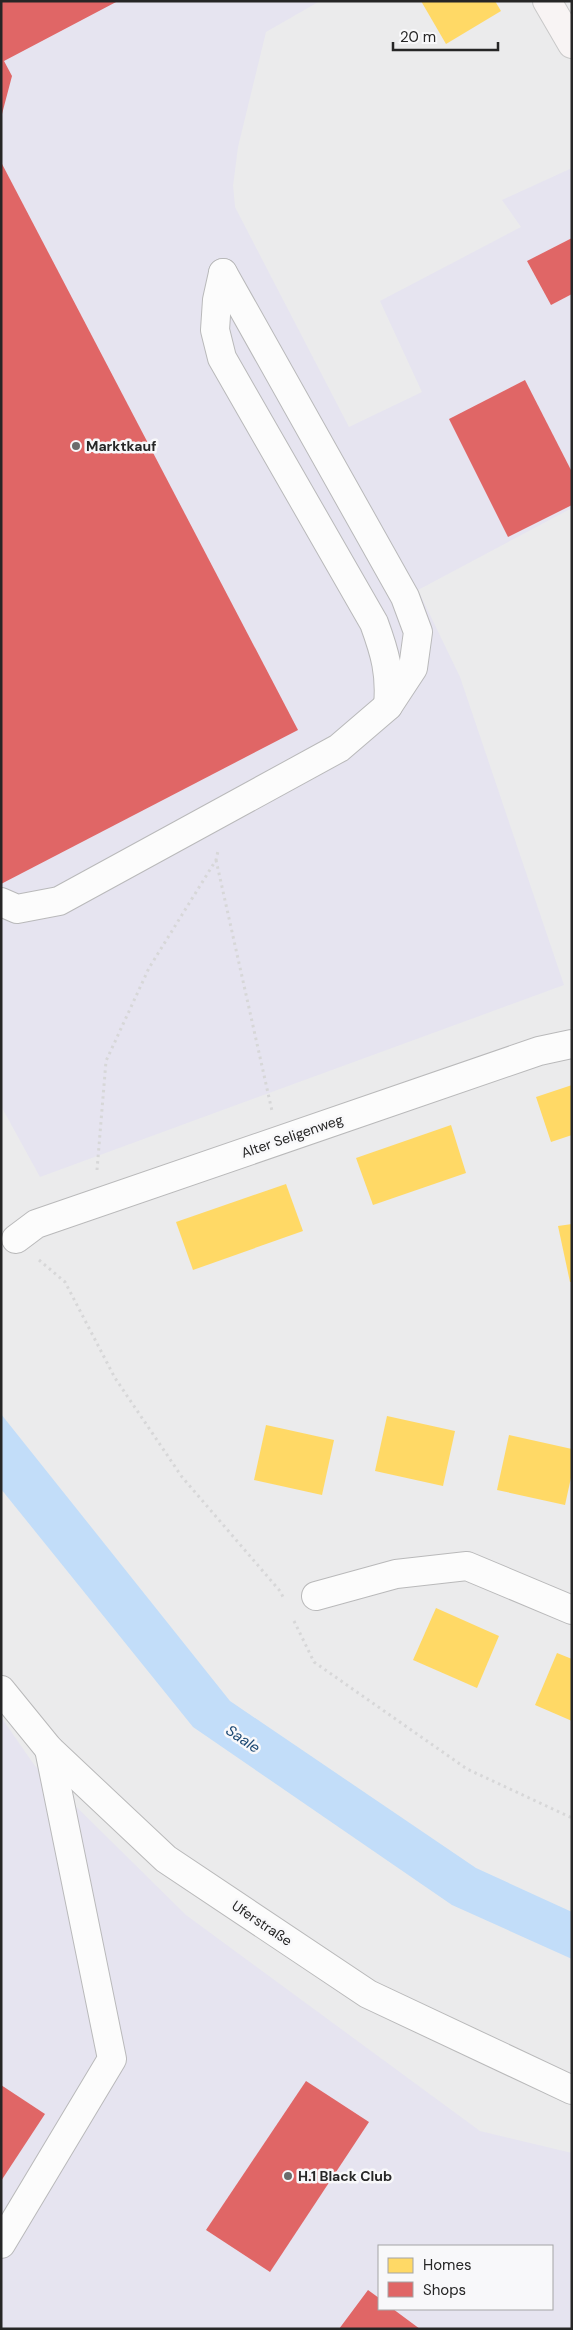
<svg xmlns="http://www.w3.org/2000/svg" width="573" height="2330" font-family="'DM Sans',sans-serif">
  <rect width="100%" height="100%" fill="#ebebec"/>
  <g fill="#e6e4f0" fill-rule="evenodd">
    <path d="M1,1H320L266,32L238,147L233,186L235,207L349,427L422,392L380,301L521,227L502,200L572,168V508L418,590L460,677L564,985L40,1177L1,1106Z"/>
    <path d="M1,1717L35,1766L186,1915L480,2131L572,2153V2329H1ZM379,2246H552V2309H379Z"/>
  </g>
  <path fill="#c2ddf9" d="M1,1414L230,1701L476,1868L572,1912V1959L452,1905L193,1727L1,1489Z"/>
  <g fill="#ffd966">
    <path d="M421,1H495L501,11L446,44Z"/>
    <path d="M572,1085V1135L551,1142L536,1097Z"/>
    <path d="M451,1125L466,1173L373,1205L356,1158Z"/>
    <path d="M286,1184L303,1231L193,1270L176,1222Z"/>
    <path d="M572,1224V1282H570L558,1226Z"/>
    <path d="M387,1416L455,1431L443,1486L375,1471Z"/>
    <path d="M266,1425L334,1440L322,1495L254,1480Z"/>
    <path d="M509,1435L572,1449V1473L565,1505L497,1490Z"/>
    <path d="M436,1608L499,1636L477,1688L413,1660Z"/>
    <path d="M557,1653L572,1659V1721L535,1705Z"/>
  </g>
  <g fill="#e06666">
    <path d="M1,1H118L4,61L12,76L2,114Z"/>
    <path d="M1,162L298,730L1,884Z"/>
    <path d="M572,238V294L551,305L527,261Z"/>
    <path d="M525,380L572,472V505L508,537L449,419Z"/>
    <path d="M306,2081L369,2122L270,2272L206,2230Z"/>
    <path d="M1,2085L45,2114L1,2181Z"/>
    <path d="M368,2290L379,2298V2309H393L420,2329H339Z"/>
  </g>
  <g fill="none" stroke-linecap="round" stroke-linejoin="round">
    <defs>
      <g id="minor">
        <path d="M223,273L217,300L215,330L222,358L374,623C385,653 391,674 388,706"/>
        <path d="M1,902L17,909L59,901L339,748L388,706L413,668L418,632L405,597L223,273"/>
        <path d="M16,1239L36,1224L539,1051L572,1044"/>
        <path d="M316,1596L396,1574L467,1566L572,1610"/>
        <path d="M1,1690L49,1749L166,1859L368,1994L572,2090"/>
        <path d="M1,2244L112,2059L49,1749"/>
      </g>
      <path id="major" d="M547,1L572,44"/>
    </defs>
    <use href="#minor" stroke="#b9b9ba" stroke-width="30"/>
    <use href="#major" stroke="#c8c8c8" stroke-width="30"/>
    <g stroke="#d7d7d8" stroke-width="3" stroke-dasharray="2.5 4" stroke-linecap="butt">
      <path d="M216,860L272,1111"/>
      <path d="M97,1170L106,1061L149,968L216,860L218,851"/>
      <path d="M39,1260L65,1282L115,1378L182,1477L280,1591L283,1597"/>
      <path d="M294,1621L314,1662L467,1769L572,1818"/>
    </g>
    <use href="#minor" stroke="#fcfcfc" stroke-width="28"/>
    <use href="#major" stroke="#f8f4f4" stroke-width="28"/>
  </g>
  <g fill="#6b6b6b" stroke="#f8f8fa" stroke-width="2">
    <circle cx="76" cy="446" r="5"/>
    <circle cx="288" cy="2176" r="5"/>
  </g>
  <g text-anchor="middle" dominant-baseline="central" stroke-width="5" stroke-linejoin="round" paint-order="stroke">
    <g font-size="14" font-weight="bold" fill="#262626" stroke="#f8f8fa" text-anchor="start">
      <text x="86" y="446">Marktkauf</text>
      <text x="298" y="2176">H.1 Black Club</text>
    </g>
    <g font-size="14" fill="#262626" stroke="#f8f8fa">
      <text transform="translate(292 1136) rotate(-19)">Alter Seligenweg</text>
      <text transform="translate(262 1923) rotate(34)">Uferstraße</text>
    </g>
    <g font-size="15" font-style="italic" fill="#1b4873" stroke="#f8f8fa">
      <text transform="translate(243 1739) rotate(34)">Saale</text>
    </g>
  </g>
  <rect width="573" height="2330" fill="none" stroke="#262626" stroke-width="5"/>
  <rect x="378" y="2245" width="175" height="65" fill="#f8f8fa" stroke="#a4a4a5"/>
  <rect x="388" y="2258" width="25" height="15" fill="#ffd966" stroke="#a4a4a5"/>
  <text x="423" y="2270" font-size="15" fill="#262626">Homes</text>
  <rect x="388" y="2282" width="25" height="15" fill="#e06666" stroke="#a4a4a5"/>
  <text x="423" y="2295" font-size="15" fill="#262626">Shops</text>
  <path d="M393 42v8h105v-8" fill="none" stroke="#262626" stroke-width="2.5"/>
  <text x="400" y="42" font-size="15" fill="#262626" stroke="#f8f8fa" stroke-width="4" paint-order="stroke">20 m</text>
</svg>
